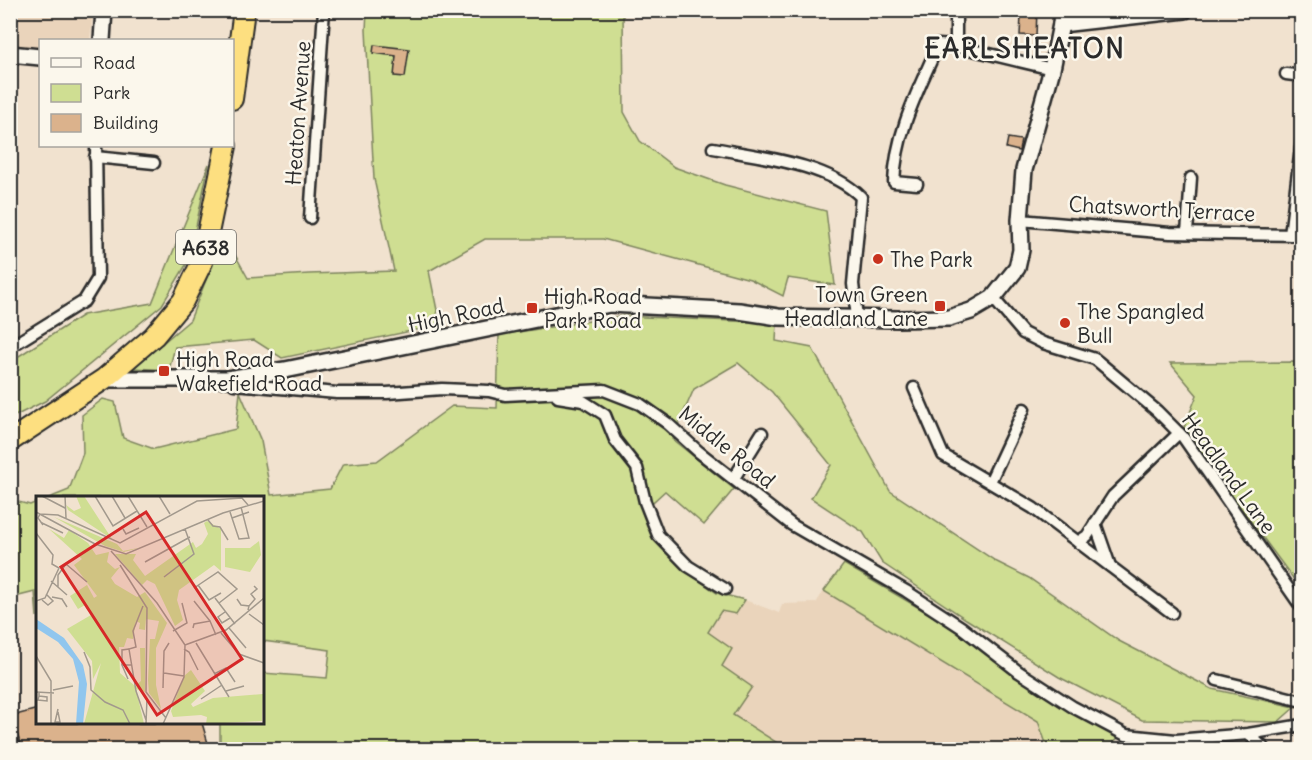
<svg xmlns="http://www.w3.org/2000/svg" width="1312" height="760" font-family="Delius,sans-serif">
  <rect width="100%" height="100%" fill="#f1e2cf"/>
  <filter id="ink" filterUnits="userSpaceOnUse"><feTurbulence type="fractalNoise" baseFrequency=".0167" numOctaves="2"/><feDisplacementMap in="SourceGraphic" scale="12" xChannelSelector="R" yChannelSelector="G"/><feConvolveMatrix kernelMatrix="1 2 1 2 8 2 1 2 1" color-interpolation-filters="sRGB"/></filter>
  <g filter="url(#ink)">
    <g fill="#ead4bb">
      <path d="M11,11H93L90,40H40V49L11,47Z"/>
      <path d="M824,591L1038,721L1048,749H787L732,715L722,666L708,632L721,611L736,613L745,600L779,613L782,604L816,603Z"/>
    </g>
    <g fill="#cfde92" stroke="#7d845e" stroke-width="1.5">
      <path d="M367,11H623L624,112L640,141L674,167L725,185L826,211L835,285L788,278L783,296L750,279L603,239H485L429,271L440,325L282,358L254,340L175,347L169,370L133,368L190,320L224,235L248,278L309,274L394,271L374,179L366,30Z"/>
      <path d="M209,164L189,260L162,305L45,401L11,418V361L83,315L152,303Z"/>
      <path d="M622,316L777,323L776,341L812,348L890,491L997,562L1029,578L1119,641L1212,689L1295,707L1278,722L1142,720L1059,677L966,619L882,563L863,532L811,498L831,465L772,392L738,363L694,389L672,439L734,489L704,525L665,491L642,512L654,539L687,572L717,593L745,600L736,614L721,611L708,632L732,649L722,666L752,687L733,715L787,749H220V723L262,722L263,673L327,678L330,650L263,641L262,498H49L69,490L83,453L82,415L103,399L115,402L123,438L154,449L236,429L240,392L261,441L271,495L330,489L343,464L377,461L452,406L497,408L499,335Z"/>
      <path d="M1301,362V589L1183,430L1197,395L1170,363Z"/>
      <path d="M11,500L30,505L37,502V617L35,592L11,598Z"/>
      <path d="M844,564L955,629L1012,673L1068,711L1118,738L1106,749H1048L1038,721L824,591Z"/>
      <path d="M1244,745L1250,749L1185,750L1181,747Z"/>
    </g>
    <g fill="#dbb28c" stroke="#2b2b2b" stroke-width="1.5">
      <path d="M1025,10H1037L1036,36L1020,35L1021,16L1025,17Z"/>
      <path d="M374,45L409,49L405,77L394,76L396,56L373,53Z"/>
      <path d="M1008,138L1021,140L1019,151L1006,148Z"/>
      <path d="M38,709V723H202L210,750H22L12,716Z"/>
    </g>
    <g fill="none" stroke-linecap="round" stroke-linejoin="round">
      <defs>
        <g id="street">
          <path d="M956,10V46"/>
          <path d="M1286,74L1302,76"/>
          <path d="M713,148C759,157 827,163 861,197L853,284L857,317"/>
          <path d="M95,157L154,163"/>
          <path d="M917,184L894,182C896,131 918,91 938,45L956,46L1052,69"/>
          <path d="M310,218L324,10"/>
          <path d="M1020,220L1170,233L1302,235"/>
          <path d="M1187,233L1191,178"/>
          <path d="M1290,235L1302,140"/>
          <path d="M993,298L1023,333L1043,343L1095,359L1157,411L1183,437L1302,608"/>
          <path d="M10,347L84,301L98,278L96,146"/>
          <path d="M228,379L234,384L337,393H387L442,389L489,391L505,395L604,390L640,404L667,423L699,452L792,525L906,591L961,627L1019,672L1073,707L1126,735L1176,740L1248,734L1302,725"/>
          <path d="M914,388L943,455L1033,508L1172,613"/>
          <path d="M558,397L583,401L605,415L615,440L637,468L645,502L658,535L688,566L725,589"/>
          <path d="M734,478L762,433"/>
          <path d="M990,482L1024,409"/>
          <path d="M1095,523L1110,566"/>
          <path d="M1078,542L1087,536L1113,496L1179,433"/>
          <path d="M1217,680L1302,701"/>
          <path d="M1248,734L1266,750"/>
          <path d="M1149,740L1167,750"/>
        </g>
        <g id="secondary">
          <path d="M1061,24L1185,10"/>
          <path d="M102,40L104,10"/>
          <path d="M10,54L40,57"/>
          <path d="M104,379H227L285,370L610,304L739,311L778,317L898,319L949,318L971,311L993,298L1017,268L1021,250L1020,220L1024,170L1052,69L1061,24L1062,10"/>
        </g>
        <g id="highway">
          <path d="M232,99L244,10"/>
          <path d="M10,441L104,379L154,336L183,301L202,262L226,146"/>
        </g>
      </defs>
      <use href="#street" stroke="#2b2b2b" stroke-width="15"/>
      <use href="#secondary" stroke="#2b2b2b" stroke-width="20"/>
      <use href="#highway" stroke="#2b2b2b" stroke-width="24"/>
      <use href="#street" stroke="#fbf7ec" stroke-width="10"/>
      <use href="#secondary" stroke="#fbf7ec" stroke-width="15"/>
      <use href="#highway" stroke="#fddf80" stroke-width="20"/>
    </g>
  </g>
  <g fill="#c8321e" stroke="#fbf7ec" stroke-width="2">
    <circle cx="878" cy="259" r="6"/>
    <rect x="934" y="300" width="12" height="12" rx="3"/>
    <rect x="526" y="302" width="12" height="12" rx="3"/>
    <circle cx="1065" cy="323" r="6"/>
    <rect x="158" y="365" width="12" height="12" rx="3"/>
  </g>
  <g text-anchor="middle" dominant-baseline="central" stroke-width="5" stroke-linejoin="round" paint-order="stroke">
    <rect fill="#fbf7ec" stroke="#696865" stroke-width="1.5" x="176" y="230" width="60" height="34" rx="4.5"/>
    <g font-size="20" font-weight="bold" fill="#2b2b2b">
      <text x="206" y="247">A638</text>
    </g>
    <g font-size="21" fill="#2b2b2b" stroke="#fbf7ec">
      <text transform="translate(298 113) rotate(-86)">Heaton Avenue</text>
      <text transform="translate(1162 209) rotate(3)">Chatsworth Terrace</text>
      <text transform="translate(456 315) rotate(-12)">High Road</text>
      <text transform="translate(727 447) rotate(39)">Middle Road</text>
      <text transform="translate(1229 473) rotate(54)">Headland Lane</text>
    </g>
    <g font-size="21" fill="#2b2b2b" stroke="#fbf7ec" text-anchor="start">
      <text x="890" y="259">The Park</text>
      <text x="928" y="294" text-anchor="end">Town Green<tspan x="928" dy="24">Headland Lane</tspan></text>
      <text x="544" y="296">High Road<tspan x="544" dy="24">Park Road</tspan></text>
      <text x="1077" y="311">The Spangled<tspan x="1077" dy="24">Bull</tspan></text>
      <text x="176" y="359">High Road<tspan x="176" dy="24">Wakefield Road</tspan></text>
    </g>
    <g font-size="27" font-weight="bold" letter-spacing="1.5" fill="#2b2b2b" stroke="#fbf7ec">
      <text x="1025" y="48">EARLSHEATON</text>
    </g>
  </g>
  <g transform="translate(36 496)">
    <rect width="228" height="228" fill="#f1e2cf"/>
    <path d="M40,0H48L76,43L32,14L30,9L38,15L45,12ZM18,21L81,48L87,55L107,51L88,56L69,50ZM171,25L185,33V75L178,69L143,94L141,104L147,124L139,130L119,88L111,84L106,89L79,58H100L97,64L109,80L157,46L160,52L166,48L172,38L168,27ZM13,33L28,42L33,34L52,47L60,59L73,56L71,66L79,73L84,71L75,82L79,88L101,101L109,96L131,127L120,152V189L125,213L113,197L112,184L114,143H119L123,125L110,123L109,134L103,133L104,127L100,125L97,143L91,142L88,151H83L84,177L99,190L105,185L104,152H109V196L100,193L108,228H48L65,167L57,183L56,165L31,133L55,119L49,109L42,113L34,100L51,89L58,102L61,100L38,69L46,63ZM223,45L225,59L214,76L189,71V52H214ZM155,174L169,195L155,208L157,211L177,202L227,198L226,225L170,228L171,221L165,219L137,221L135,215L148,180Z" fill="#cfde92"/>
    <path d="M0,123L28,142L47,169L51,188L47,228H40L43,186L37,163L22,146L0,132Z" fill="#90c6ee"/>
    <path fill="none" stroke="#a2998d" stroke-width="1.5" d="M6,0L29,12M29,0L30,22M59,0L77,30L101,15M76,0L89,22M92,0L111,31M123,0L134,18M0,16L59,48L90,58L187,17L228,5M194,16L203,43L213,42L205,11M196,22L213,16M172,24L177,30L184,31L192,44M6,27L27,37M7,29L2,22L4,18L22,19L84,47L161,5L206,2L212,9M87,33L90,38L103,32M0,37L17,59L16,68L23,72L9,102L0,105M75,55L121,107L149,149M109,66L154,41M84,69L111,112L110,196L130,222M128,81L158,58L149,33M15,85L31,99M162,89L173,104L185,97M22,91V79L30,68L51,86M158,92L182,76L201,93L183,107M16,101L26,103L31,111M179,102L199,128M201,103L205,109L213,110L212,114M6,104L12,109L17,105L10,98M158,105L174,125M107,110L97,135L100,151L93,153L100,195L110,224M213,110L219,103L215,98L221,93L218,90M189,116L182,121L186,127L194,122M213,118L228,129M157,132L158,128L174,125L180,139M193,132L210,152M137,135L151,127L146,107M185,137L203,158L228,167M160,147L193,201M149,149L190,134L228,102M148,153L153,156L162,174M48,156L54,171L55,194L69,206L87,214L94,228M0,160L15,185V228M86,169V154L93,153M128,177L148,180M178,178L190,172L199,186M92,183L86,169H95M127,192L128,155L133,147M17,194L37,190M190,195L208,190M0,196L18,197M3,200L11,201V205L2,204L3,200V196M165,203L186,189M22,216L24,226H19L22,213M110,228L111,202M127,228L148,181L149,149"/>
    <path fill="#d62828" fill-opacity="0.15" stroke="#d62828" stroke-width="3" d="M110,16L206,163L121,219L25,71Z"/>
    <rect width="228" height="228" fill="none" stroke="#2b2b2b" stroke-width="3"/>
  </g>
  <rect width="1312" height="760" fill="none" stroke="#fbf7ec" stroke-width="36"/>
  <rect x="18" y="18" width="1276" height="724" fill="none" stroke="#2b2b2b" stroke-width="2" filter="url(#ink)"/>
  <rect x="39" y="39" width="195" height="108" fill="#fbf7ec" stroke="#a8a59f" stroke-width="1.5"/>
  <rect x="51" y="58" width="30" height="9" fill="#fbf7ec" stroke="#a8a59f" stroke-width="1.5"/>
  <text x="93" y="69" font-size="18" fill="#2b2b2b">Road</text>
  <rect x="51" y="84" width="30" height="18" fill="#cfde92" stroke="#a8a59f" stroke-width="1.5"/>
  <text x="93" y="99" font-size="18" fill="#2b2b2b">Park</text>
  <rect x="51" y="114" width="30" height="18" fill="#dbb28c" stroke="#a8a59f" stroke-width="1.5"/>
  <text x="93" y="129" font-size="18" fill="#2b2b2b">Building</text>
</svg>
